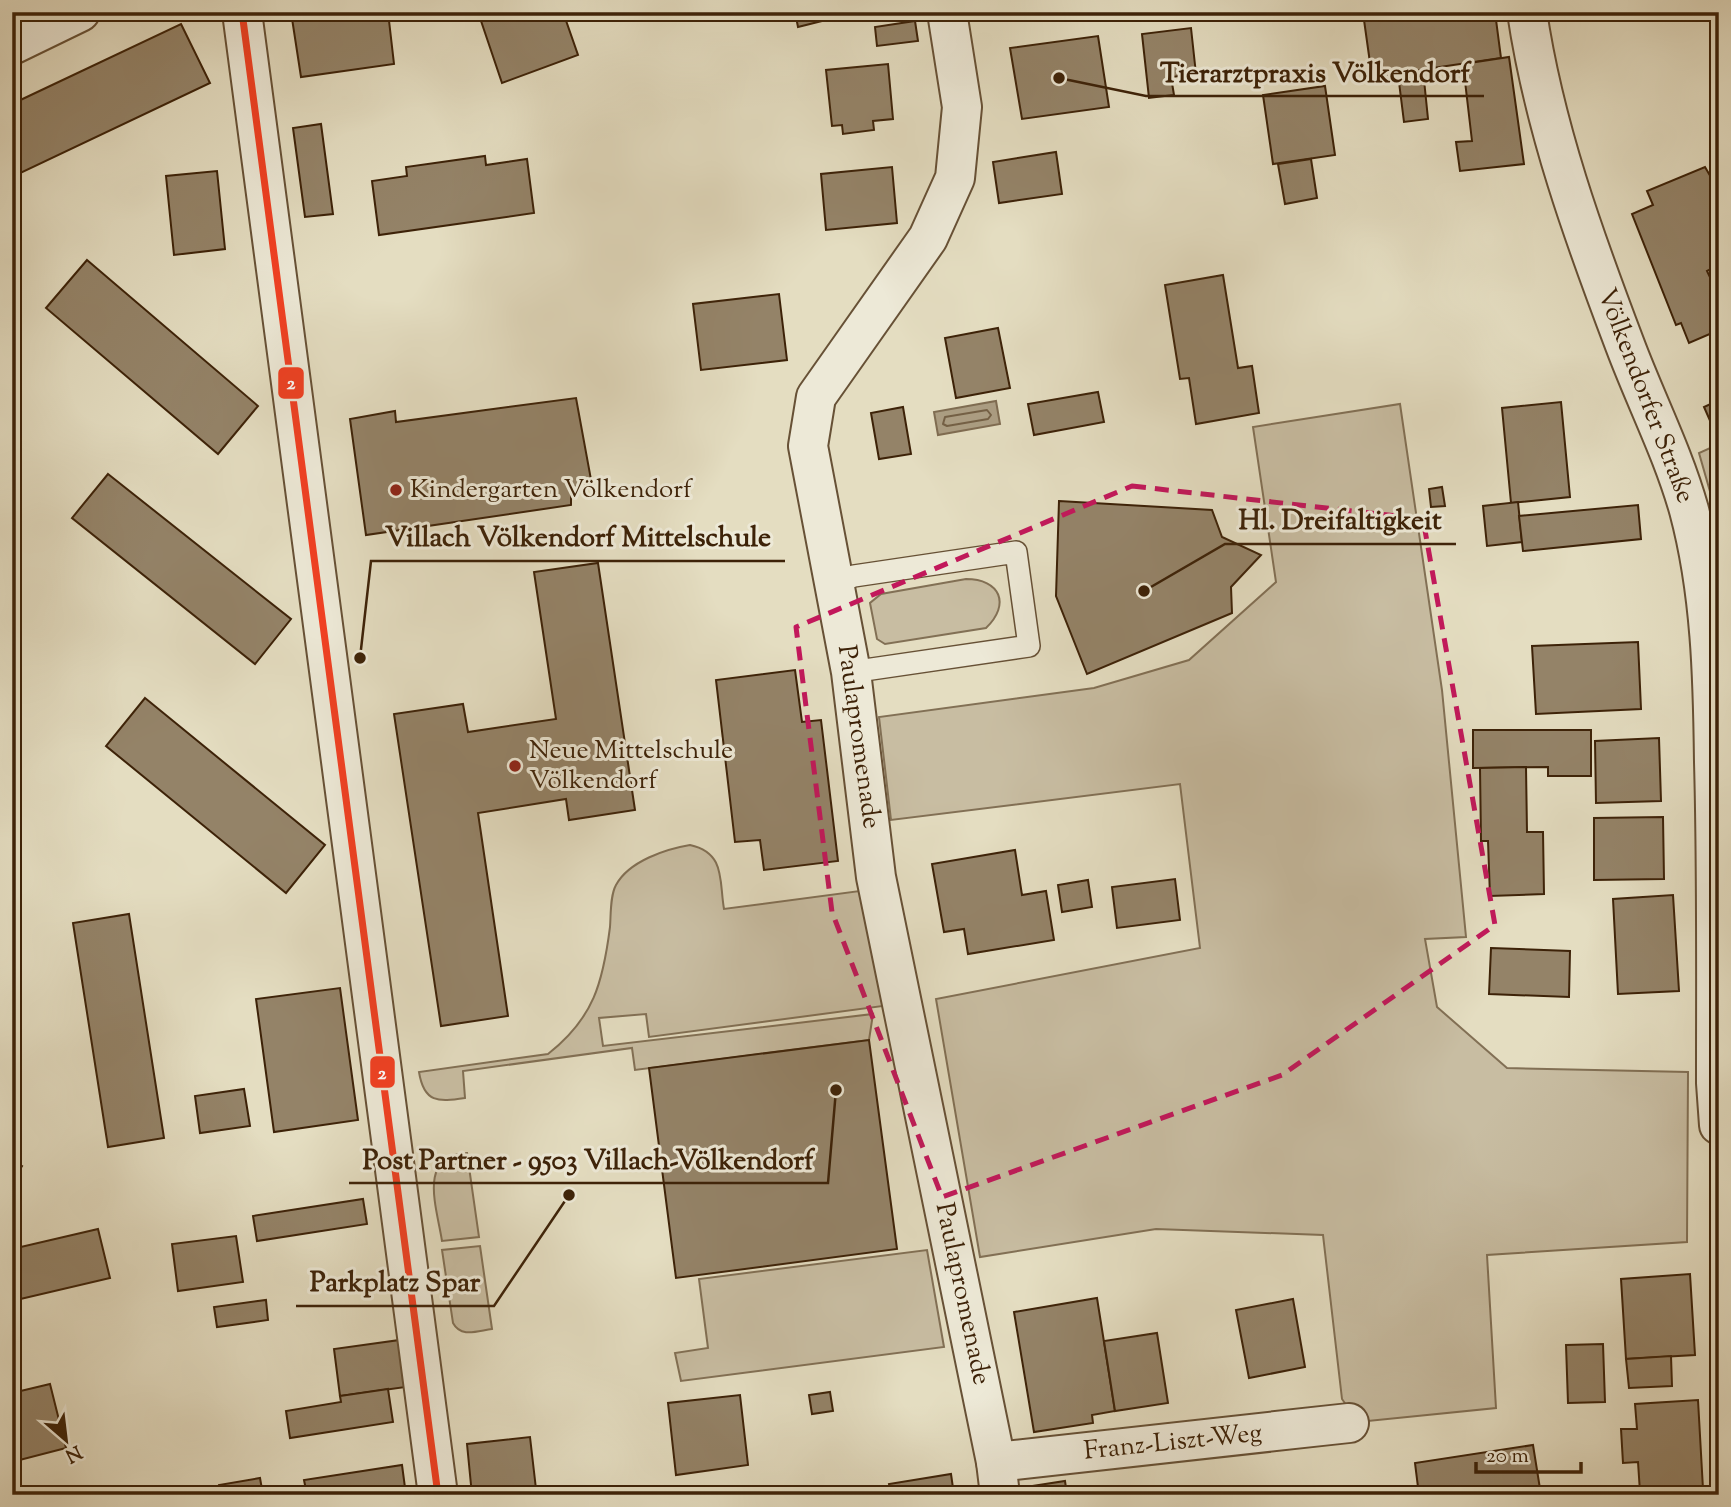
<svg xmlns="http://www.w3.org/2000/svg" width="1731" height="1507" font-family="'Sorts Mill Goudy',serif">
  <rect width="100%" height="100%" fill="#e4ddc1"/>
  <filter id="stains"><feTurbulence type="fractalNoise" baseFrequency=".00286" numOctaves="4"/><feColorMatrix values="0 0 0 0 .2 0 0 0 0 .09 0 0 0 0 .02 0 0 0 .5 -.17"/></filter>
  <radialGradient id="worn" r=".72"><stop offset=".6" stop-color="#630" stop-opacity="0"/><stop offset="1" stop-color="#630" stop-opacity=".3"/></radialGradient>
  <g fill="#c8bda2" stroke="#827055" stroke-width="2">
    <path d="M1400,404L1442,690L1466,937L1425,939L1437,1007L1507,1068L1688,1072L1687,1242L1487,1255L1496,1408L1358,1422L1342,1399L1323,1235L1156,1229L980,1257L936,999L1200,948L1180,784L891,820L879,717L1094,688L1189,660L1276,582L1253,427Z"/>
    <path d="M1719,444V532L1713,502L1699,453Z"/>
    <path d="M966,579C1000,579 1011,604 986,628L885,644L877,639L870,603L881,594Z"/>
    <path d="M690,845C726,853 719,881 724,909L867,890L883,1006L649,1037L646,1014L599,1018L603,1046L873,1014L869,1040L635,1070L632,1048L463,1071L465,1098C438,1102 424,1103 419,1072L548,1054C594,1018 603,982 610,927C611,914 610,896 616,885C629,861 666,849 690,845Z"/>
    <path d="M467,1153L479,1237L442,1241C437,1208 417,1155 467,1153Z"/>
    <path d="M480,1246L492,1329C477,1331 461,1338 453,1323L442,1250Z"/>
    <path d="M927,1250L944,1347L681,1381L675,1353L708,1348L699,1279Z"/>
  </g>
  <path fill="#ab9d82" stroke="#7f6c51" stroke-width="2" d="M996,401L1000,424L938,435L934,412Z"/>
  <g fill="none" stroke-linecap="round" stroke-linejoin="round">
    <path stroke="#746045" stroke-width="2" d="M987,410L991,415L988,419L947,426L943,424L945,417Z"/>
  </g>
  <g fill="#948368" stroke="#3d2208" stroke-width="2">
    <path d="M291,12H388L394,64L301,77Z"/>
    <path d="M478,12H563L578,55L502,83Z"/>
    <path d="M795,12H858L798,27Z"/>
    <path d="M1363,12H1396V15L1364,20Z"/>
    <path d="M1415,12H1436L1437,18L1495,12L1501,58L1372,77L1364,20Z"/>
    <path d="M915,21L918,41L877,46L875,27Z"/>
    <path d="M181,24L210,83L12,177V104Z"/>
    <path d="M1191,28L1196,74L1171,77L1174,95L1149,98L1142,34Z"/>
    <path d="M1098,36L1109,107L1022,119L1010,48Z"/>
    <path d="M1509,57L1524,164L1460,171L1456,142L1472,141L1463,64Z"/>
    <path d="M888,64L893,119L873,121L874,130L843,134L842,125L832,126L826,70Z"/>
    <path d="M1423,70L1428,119L1404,122L1398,74Z"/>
    <path d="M1325,86L1335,155L1273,164L1263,95Z"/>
    <path d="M321,124L333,214L305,217L293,128Z"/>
    <path d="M1056,152L1062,194L999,203L993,162Z"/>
    <path d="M485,156L486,165L527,159L534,213L379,235L372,181L407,176L406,167Z"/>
    <path d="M1311,159L1317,198L1285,204L1278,164Z"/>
    <path d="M892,167L897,223L826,230L821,174Z"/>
    <path d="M1705,167L1712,179L1719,176V265L1707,271L1719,296V330L1689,343L1681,323L1676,325L1632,214L1653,205L1647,191Z"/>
    <path d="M217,171L225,249L174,255L166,176Z"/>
    <path d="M87,260L258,406L218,454L46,308Z"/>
    <path d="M1223,275L1238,368L1252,366L1259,413L1196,424L1189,378L1180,379L1165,285Z"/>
    <path d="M779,294L787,360L701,370L693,304Z"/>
    <path d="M998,328L1010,388L956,398L945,338Z"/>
    <path d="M1098,392L1104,422L1034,435L1028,404Z"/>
    <path d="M576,398L592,485L571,487V505L366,535L350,419L395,411L396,422Z"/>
    <path d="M1719,400V441L1704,407Z"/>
    <path d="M1561,402L1570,497L1511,503L1502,408Z"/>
    <path d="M903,407L911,454L879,459L871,413Z"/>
    <path d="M108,474L291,619L255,664L72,518Z"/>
    <path d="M1442,487L1445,506L1431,507L1429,489Z"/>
    <path d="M1059,501L1212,510L1222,537L1261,555L1231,587L1232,613L1087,674L1056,596Z"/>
    <path d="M1518,502L1522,542L1487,546L1483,506Z"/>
    <path d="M1638,505L1641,539L1523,551L1519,516Z"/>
    <path d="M598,563L635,810L569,820L566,799L478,813L508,1016L441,1026L394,714L463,704L468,732L556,719L534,572Z"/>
    <path d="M1638,642L1641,709L1536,714L1532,646Z"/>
    <path d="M795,670L802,722L821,720L838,861L764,870L760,840L735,842L716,680Z"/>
    <path d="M145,698L325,845L286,893L106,746Z"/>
    <path d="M1473,730H1591V776H1548V767L1473,768Z"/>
    <path d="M1659,738L1661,801L1596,803L1595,741Z"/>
    <path d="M1526,767L1527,832H1543L1544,894L1490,896L1488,841H1481L1480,768Z"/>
    <path d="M1663,817L1664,879L1594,880V818Z"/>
    <path d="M1015,850L1022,895L1046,891L1054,940L968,954L964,929L944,932L932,864Z"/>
    <path d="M1175,879L1180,920L1117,928L1112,887Z"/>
    <path d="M1088,880L1092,907L1062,912L1058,885Z"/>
    <path d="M1673,895L1679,991L1618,994L1613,899Z"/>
    <path d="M129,914L164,1138L108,1147L73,923Z"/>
    <path d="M1491,948L1570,951L1569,997L1489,994Z"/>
    <path d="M340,988L358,1120L274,1132L256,999Z"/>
    <path d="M869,1040L897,1249L676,1278L649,1068Z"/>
    <path d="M244,1089L250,1126L200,1133L195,1096Z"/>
    <path d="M12,1160L22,1166L12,1182Z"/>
    <path d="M363,1199L367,1224L257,1241L253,1216Z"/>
    <path d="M98,1229L110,1278L12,1301V1249Z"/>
    <path d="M236,1236L243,1282L178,1291L172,1244Z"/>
    <path d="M1690,1274L1695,1355L1626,1359L1621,1279Z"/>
    <path d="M1097,1298L1115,1411L1092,1415L1093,1423L1034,1432L1014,1312Z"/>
    <path d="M1293,1299L1305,1367L1249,1378L1236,1310Z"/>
    <path d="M266,1300L268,1320L217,1327L214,1307Z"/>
    <path d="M1157,1333L1168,1403L1115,1411L1104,1341Z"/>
    <path d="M407,1339L413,1386L340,1396L334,1349Z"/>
    <path d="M1603,1344L1605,1402L1568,1403L1566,1345Z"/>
    <path d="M1671,1356L1672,1386L1629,1388L1626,1359Z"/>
    <path d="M50,1384L66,1448L12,1462V1393Z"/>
    <path d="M388,1389L393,1422L290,1438L286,1411L341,1402L340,1396Z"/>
    <path d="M830,1392L833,1411L812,1414L809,1395Z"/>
    <path d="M740,1395L748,1465L676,1475L668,1403Z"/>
    <path d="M1698,1400L1703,1489L1640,1492L1638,1462L1623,1463L1621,1429H1637L1635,1404Z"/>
    <path d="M530,1437L536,1489L472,1495L467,1444Z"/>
    <path d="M1533,1445L1541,1495H1419L1415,1463Z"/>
    <path d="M402,1465L406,1495H307L304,1480Z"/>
    <path d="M951,1474L954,1495H891L889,1484Z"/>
    <path d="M260,1478L263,1495H220L219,1485Z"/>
    <path d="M1065,1481L1067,1495H1020L1019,1488Z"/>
  </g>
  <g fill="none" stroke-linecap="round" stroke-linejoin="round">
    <defs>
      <path id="lane" d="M834,583L854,576L1016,552L1029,646L851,672"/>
      <g id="street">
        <path d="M242,12L438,1495"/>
        <path d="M947,12L962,107L955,178L928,238L816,397L808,446L851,672L876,877L996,1462L1000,1495"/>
        <path d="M1527,12C1544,127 1584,237 1625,345C1646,401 1673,453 1689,510C1711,592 1713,678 1714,762C1717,869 1716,976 1716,1083L1719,1125"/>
        <path d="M12,45L80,12"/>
        <path d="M996,1462L1349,1423"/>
      </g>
    </defs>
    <use href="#lane" stroke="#675136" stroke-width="24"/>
    <use href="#street" stroke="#675136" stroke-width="42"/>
    <use href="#lane" stroke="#ede9d7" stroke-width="21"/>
    <use href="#street" stroke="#ede9d7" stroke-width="38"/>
    <defs>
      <path id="bus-1" d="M242,12L438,1495"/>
    </defs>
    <use href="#bus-1" stroke="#ede9d7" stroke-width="12"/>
    <use href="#bus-1" stroke="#f24023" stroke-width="7"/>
  </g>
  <path fill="none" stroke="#c2185b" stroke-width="5" stroke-dasharray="14 9" stroke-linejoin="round" d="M1132,486L1423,519L1495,925L1282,1075L942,1197L832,912L796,627Z"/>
  <g fill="#8f2418" stroke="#ede9d7" stroke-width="2.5">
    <circle cx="396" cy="490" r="7"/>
    <circle cx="515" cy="766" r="7"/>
  </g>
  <g text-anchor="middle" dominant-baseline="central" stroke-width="6" stroke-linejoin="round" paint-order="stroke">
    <g font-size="26" fill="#3d2208" stroke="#ede9d7">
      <text transform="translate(1645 396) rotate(69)">Völkendorfer Straße</text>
      <text transform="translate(858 737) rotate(82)">Paulapromenade</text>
      <text transform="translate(962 1294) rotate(78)">Paulapromenade</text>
      <text transform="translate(1173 1443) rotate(-6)">Franz-Liszt-Weg</text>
    </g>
    <g font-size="26" fill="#3d2208" stroke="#ede9d7" text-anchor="start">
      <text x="410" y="490">Kindergarten Völkendorf</text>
      <text x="529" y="751">Neue Mittelschule<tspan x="529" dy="30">Völkendorf</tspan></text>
    </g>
  </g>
  <path fill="none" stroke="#3d2208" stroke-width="2.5" d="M1059 78L1146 96H1484M1144 591L1225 544H1456M360 658L371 561H785M836 1090L828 1183H349M569 1195L494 1306H296"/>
  <g fill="#3d2208" stroke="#ede9d7" stroke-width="2.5">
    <circle cx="1059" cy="78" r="7"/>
    <circle cx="1144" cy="591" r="7"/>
    <circle cx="360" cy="658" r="7"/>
    <circle cx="836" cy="1090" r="7"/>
    <circle cx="569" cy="1195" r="7"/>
  </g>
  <g font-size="28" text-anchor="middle" font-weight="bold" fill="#3d2208" stroke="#ede9d7" stroke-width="6" stroke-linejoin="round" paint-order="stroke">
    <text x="1315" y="82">Tierarztpraxis Völkendorf</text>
    <text x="1340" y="529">Hl. Dreifaltigkeit</text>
    <text x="578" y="546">Villach Völkendorf Mittelschule</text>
    <text x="588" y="1169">Post Partner - 9503 Villach-Völkendorf</text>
    <text x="395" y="1291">Parkplatz Spar</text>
  </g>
  <g stroke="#ede9d7" stroke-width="2.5">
    <rect x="277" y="366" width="28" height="34" rx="7" fill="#f24023"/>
    <rect x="369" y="1055" width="27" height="34" rx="7" fill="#f24023"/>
  </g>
  <g font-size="19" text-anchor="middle" font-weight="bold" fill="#fff">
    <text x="291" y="389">2</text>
    <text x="382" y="1079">2</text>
  </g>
  <rect width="1731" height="1507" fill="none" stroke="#e4ddc1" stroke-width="42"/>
  <rect x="14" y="14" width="1703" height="1479" fill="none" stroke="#3d2208" stroke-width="3.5"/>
  <rect x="21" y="21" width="1689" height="1465" fill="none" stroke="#3d2208" stroke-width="2"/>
  <g transform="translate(66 1440) rotate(152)" stroke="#ede9d7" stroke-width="5" paint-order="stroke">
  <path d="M0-5L12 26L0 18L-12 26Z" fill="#3d2208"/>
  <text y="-10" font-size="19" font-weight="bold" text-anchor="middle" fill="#3d2208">N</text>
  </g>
  <path d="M1476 1462v10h105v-10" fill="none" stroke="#3d2208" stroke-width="3.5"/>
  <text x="1486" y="1462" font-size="21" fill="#3d2208" stroke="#ede9d7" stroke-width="5" paint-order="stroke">20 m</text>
  <rect width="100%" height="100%" filter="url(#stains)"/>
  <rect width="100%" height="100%" fill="url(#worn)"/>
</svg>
